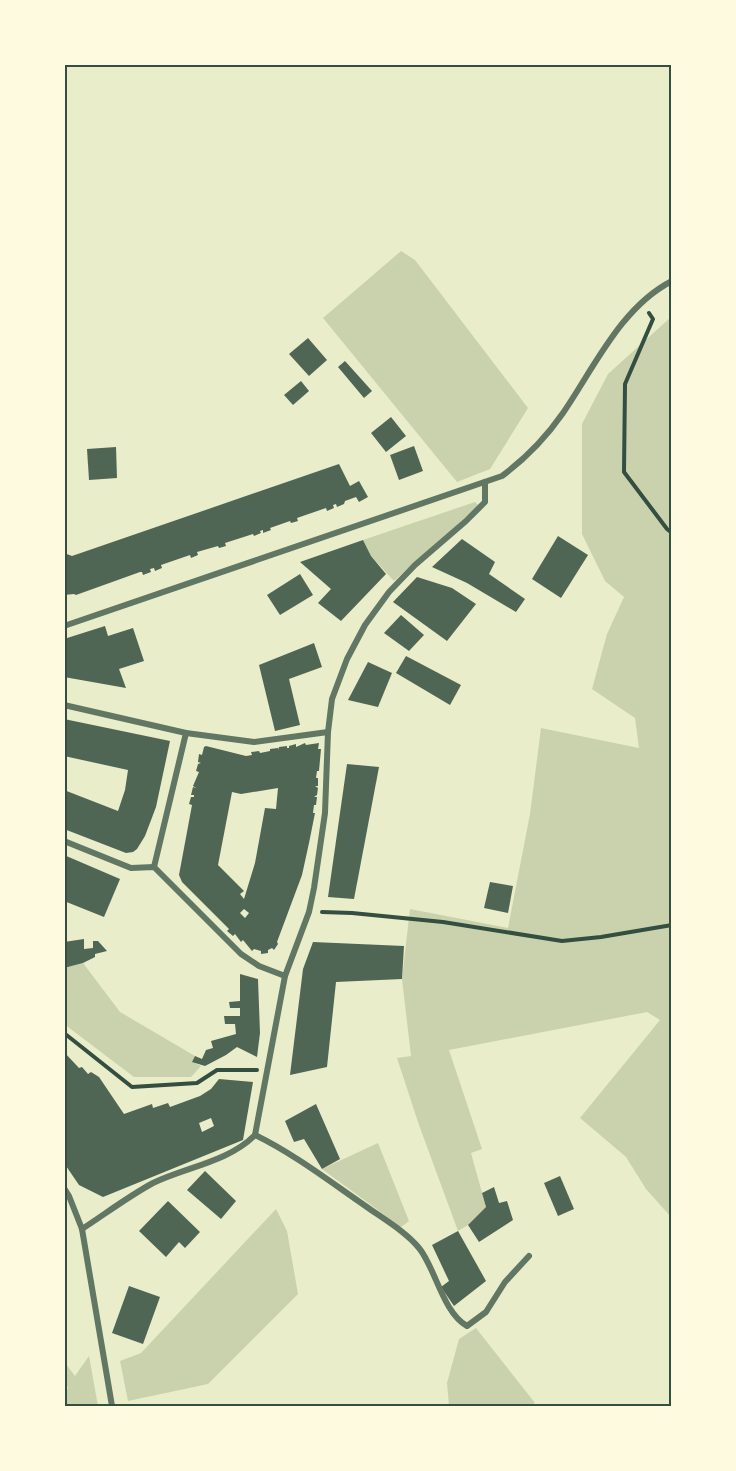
<svg xmlns="http://www.w3.org/2000/svg" width="736" height="1471" font-family="Montserrat,sans-serif">
  <rect width="100%" height="100%" fill="#e9edc9"/>
  <g fill="#cad2ad">
    <path d="M401,251L415,260L528,408L490,469L457,482L323,318Z"/>
    <path d="M671,317V1217L646,1189L626,1157L580,1118L660,1020L647,1012L449,1050L482,1149L471,1153L486,1207L468,1225L458,1231L419,1125L397,1058L411,1056L402,979L410,909L508,928L530,814L541,728L639,748L635,718L592,689L607,634L624,597L605,581L582,534V424L608,374Z"/>
    <path d="M475,502L478,505C451,532 421,555 394,581L371,556L363,540Z"/>
    <path d="M83,963L120,1012L195,1056L193,1062L201,1066L191,1077H134L68,1027L65,1022L64,968Z"/>
    <path d="M378,1143L409,1221L401,1227L322,1169Z"/>
    <path d="M276,1209L287,1231L298,1294L208,1384L128,1401L120,1361L141,1353Z"/>
    <path d="M476,1328L535,1403L529,1406H449L447,1383L459,1339Z"/>
    <path d="M89,1356L98,1406H65V1392L68,1388L65,1380V1363L75,1376Z"/>
  </g>
  <g fill="#4f6655" fill-rule="evenodd">
    <path d="M308,338L327,360L309,376L289,354Z"/>
    <path d="M345,361L372,391L364,398L338,367Z"/>
    <path d="M301,381L309,391L293,405L284,395Z"/>
    <path d="M391,417L406,436L386,452L371,433Z"/>
    <path d="M414,446L423,471L399,480L390,455Z"/>
    <path d="M116,447L117,478L89,480L87,449Z"/>
    <path d="M339,464L350,486L359,481L368,497L359,502L356,497L345,501L344,504L337,507L336,504L333,505L334,508L327,511L326,508L297,518L298,521L291,523L290,521L270,528L271,530L263,533V530L260,531L261,533L254,536L253,534L225,543L226,546L219,548L218,546L197,552L198,555L191,558L190,555L161,565L162,568L155,571L154,568L150,569L151,572L143,575L142,572H140L76,595L74,594L64,595V553L72,556Z"/>
    <path d="M558,536L588,555L561,598L532,579Z"/>
    <path d="M462,539L495,562L489,574L525,599L516,612L467,583L432,567Z"/>
    <path d="M363,540L371,556L386,574L341,621L318,603L331,589L300,562Z"/>
    <path d="M300,574L313,595L280,615L267,595Z"/>
    <path d="M417,577L452,588L476,604L447,641L393,602Z"/>
    <path d="M401,615L424,635L409,651L384,633Z"/>
    <path d="M105,626L108,636L133,628L144,661L119,669L126,688L64,677V639Z"/>
    <path d="M314,643L322,667L289,679L300,725L275,731L259,665Z"/>
    <path d="M406,656L461,685L450,705L396,673Z"/>
    <path d="M368,662L392,673L378,707L348,700Z"/>
    <path d="M64,719L170,741L156,807L145,836L137,849L133,852L126,853L64,829V790L118,811L125,790L128,770L64,756Z"/>
    <path d="M305,743L306,745L319,743L318,749H321L319,771H317L316,778H318V786H315L318,788L317,795L314,797H317L316,805H314L313,813H315L309,843L302,875L277,942L278,944L274,950L272,948L268,950V953L261,954V951L254,949L252,951L243,940L241,942L235,934L233,936L227,931L229,929L182,882L179,875L192,805L189,804L191,797H194V795H191L193,787L196,788L193,786L199,772L196,771L198,764L201,763L198,762L199,754L202,755L204,747L206,746L246,756L252,755L251,752L259,751L260,753L270,751V749L278,748V750L279,747L287,746V748H289V746L296,744V747ZM278,788L276,809L265,808L255,863L244,899L240,894L244,891L218,865L232,792L241,794ZM244,909L249,913L245,918L240,913Z"/>
    <path d="M347,764L379,767L354,899L328,897Z"/>
    <path d="M64,855L120,879L104,917L64,901Z"/>
    <path d="M490,882L513,886L508,913L484,908Z"/>
    <path d="M84,939V949L93,948V941H98L107,951L95,954V957L83,963L64,968V942Z"/>
    <path d="M313,942L404,946L402,979L336,982L327,1067L290,1075L303,969Z"/>
    <path d="M240,974L258,979L260,1033L257,1057L237,1047L226,1055L205,1066L192,1062L195,1056L202,1059L206,1050L213,1048L211,1041L236,1034L235,1024H225L224,1016H240V1008H230L229,1002L240,1001Z"/>
    <path d="M64,1052L79,1068L82,1067L88,1074L91,1072L99,1077L124,1114L152,1104L153,1108L168,1103L170,1107L200,1096L211,1089L219,1079L253,1082L243,1140L103,1197L79,1185L64,1163ZM211,1118L214,1126L202,1132L199,1123Z"/>
    <path d="M316,1104L340,1159L322,1169L304,1139L294,1142L285,1121Z"/>
    <path d="M205,1171L236,1201L221,1219L187,1190Z"/>
    <path d="M560,1176L574,1209L558,1216L544,1183Z"/>
    <path d="M494,1187L499,1203L507,1201L513,1220L479,1242L468,1225L486,1207L482,1193Z"/>
    <path d="M168,1201L200,1232L185,1248L179,1242L166,1257L139,1231Z"/>
    <path d="M458,1231L486,1281L454,1306L441,1287L449,1281L432,1245Z"/>
    <path d="M129,1286L160,1297L143,1344L112,1333Z"/>
  </g>
  <g fill="none" stroke-linecap="round" stroke-linejoin="round">
    <g stroke="#344e41" stroke-width="4">
      <path d="M649,313L653,319L625,384L624,472L667,529L672,533"/>
      <path d="M322,912L352,913L443,922L562,941L601,937L672,925"/>
      <path d="M64,1033L132,1087L197,1083L217,1070H257"/>
    </g>
    <g stroke="#617663" stroke-width="6">
      <path d="M64,626L502,476C525,459 547,436 563,413C594,368 621,307 672,281"/>
      <path d="M64,705L186,733L254,742L328,732"/>
      <path d="M64,841L131,868L154,867L241,954L259,966L285,976"/>
      <path d="M154,867L186,733"/>
      <path d="M255,1135C294,1154 329,1181 364,1205C382,1218 405,1231 419,1248C435,1267 443,1313 467,1326L486,1312L505,1282L529,1256"/>
      <path d="M64,1188L69,1196L82,1229L112,1406"/>
      <path d="M82,1229C105,1214 129,1196 153,1183C186,1167 228,1162 255,1135L285,976L309,912L314,888L325,813L328,732L332,699L347,659L365,625L389,592L415,565L466,521L485,502V482"/>
    </g>
  </g>
  <rect width="736" height="1471" fill="none" stroke="#fefae0" stroke-width="132"/>
  <rect x="66" y="66" width="604" height="1339" fill="none" stroke="#344e41" stroke-width="2"/>
</svg>
